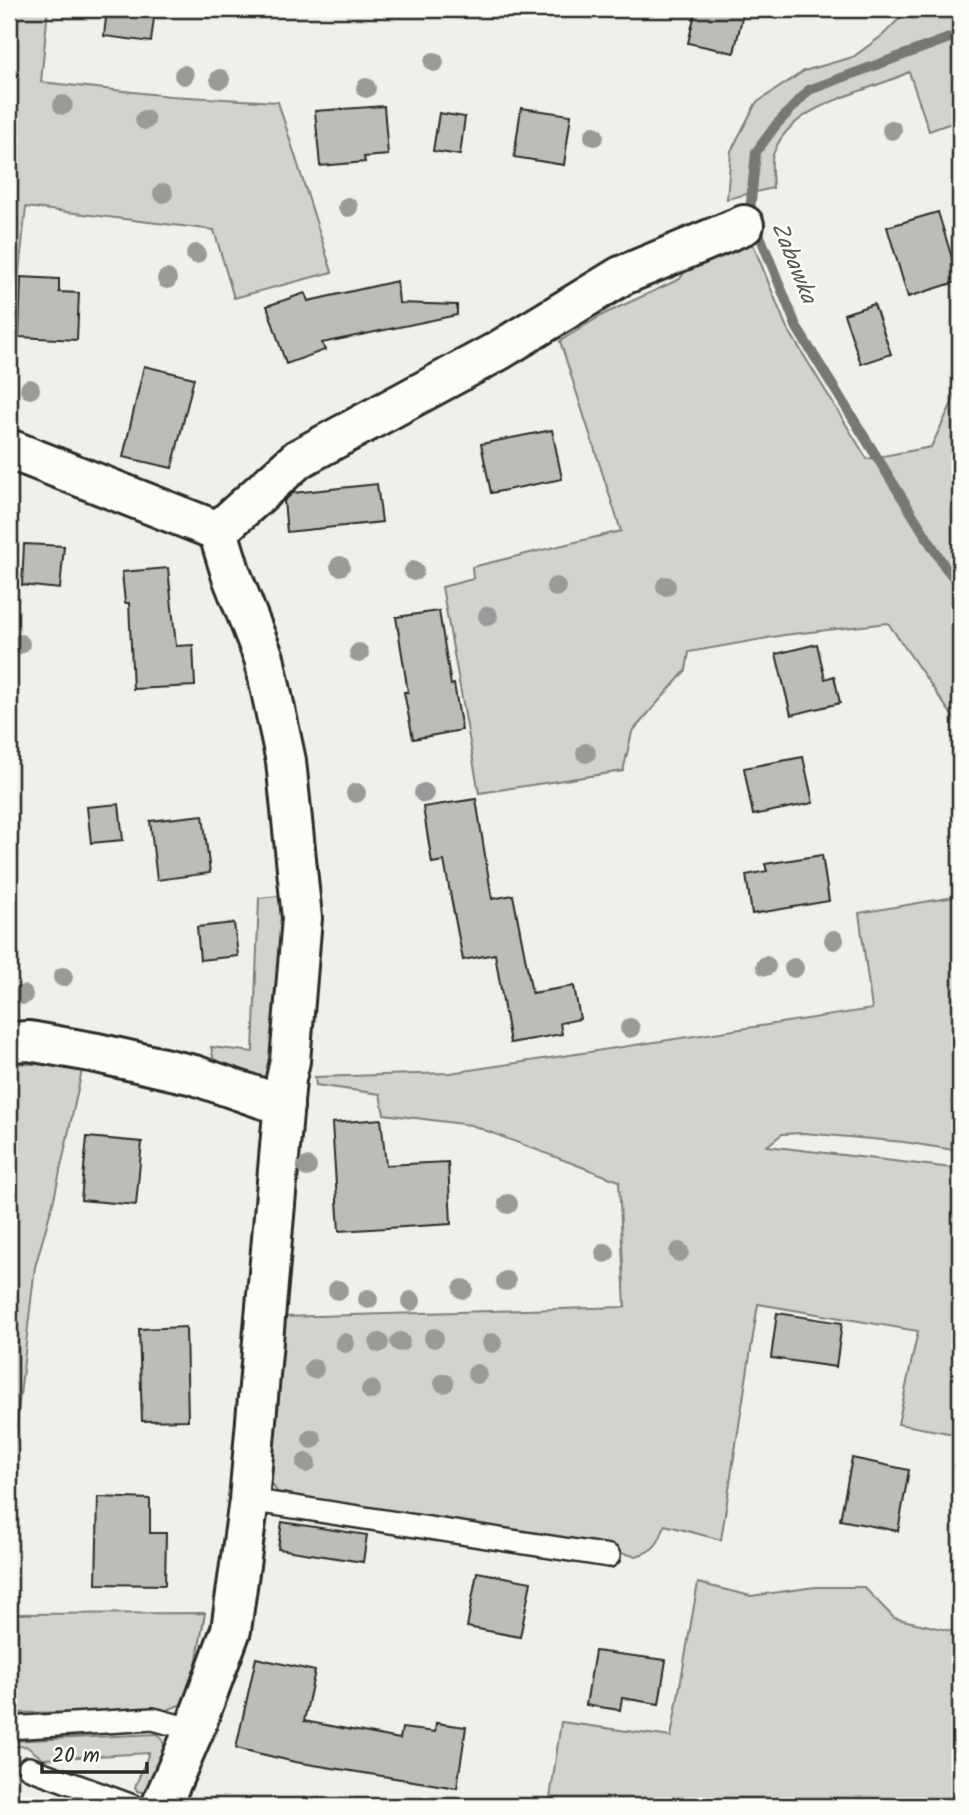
<svg xmlns="http://www.w3.org/2000/svg" width="969" height="1815" font-family="Kalam,sans-serif">
  <rect width="100%" height="100%" fill="#f0efeb"/>
  <filter id="ink" filterUnits="userSpaceOnUse"><feTurbulence type="fractalNoise" baseFrequency=".0143" numOctaves="2"/><feDisplacementMap in="SourceGraphic" scale="14" xChannelSelector="R" yChannelSelector="G"/><feConvolveMatrix kernelMatrix="1 2 1 2 8 2 1 2 1" color-interpolation-filters="sRGB"/></filter>
  <g filter="url(#ink)">
    <g fill="#d3d2cf" stroke="#7f7e7d" stroke-width="2">
      <path d="M9,9H48L41,82L170,96L278,102L332,272L234,298L214,230L26,207L9,366Z"/>
      <path d="M909,9H960V120L929,131L909,72C865,94 790,102 773,155C770,164 773,178 773,188L727,199L731,151L756,103L804,71L853,57L883,35Z"/>
      <path d="M743,235L753,244L786,326L867,459L931,447L960,386V727L888,623L784,635L689,652L686,670L632,732L623,771L479,793L442,587L473,579L472,567L621,531L560,341L604,314L680,279L696,254Z"/>
      <path d="M287,895L274,1067L265,1077L254,1075L214,1062L211,1047L253,1052L259,898Z"/>
      <path d="M960,896V1151L904,1142L804,1133L782,1134L767,1146L960,1169V1435L898,1424L918,1331L758,1304L721,1540L665,1525C659,1543 655,1551 636,1556L277,1492L271,1482L283,1317L625,1307L619,1181L471,1125L384,1114L380,1094L316,1085L315,1077L450,1073L872,1009L859,913Z"/>
      <path d="M9,1063L83,1066L54,1199L35,1267L17,1421L9,1534Z"/>
      <path d="M698,1583L751,1596L815,1587H864L894,1618L960,1633V1806H549L561,1722L671,1737Z"/>
      <path d="M205,1613L191,1693L182,1704L165,1711L9,1713V1614Z"/>
      <path d="M158,1734C174,1747 154,1777 147,1793L137,1791L135,1787L149,1753L43,1759L26,1746L9,1747V1741Z"/>
    </g>
    <g fill="none" stroke-linecap="round" stroke-linejoin="round">
      <path stroke="#777775" stroke-width="10" d="M960,34L809,90L776,125L756,152L750,211L797,328L945,567L960,585"/>
    </g>
    <g fill="#bdbcb8" stroke="#2b2b2b" stroke-width="2">
      <path d="M107,9H155L151,42L104,36Z"/>
      <path d="M696,9H744L734,53L688,43Z"/>
      <path d="M384,106L388,155L364,157L365,162L320,166L315,111Z"/>
      <path d="M521,108L571,115L564,165L514,157Z"/>
      <path d="M439,113L465,117L460,155L433,151Z"/>
      <path d="M938,212L959,281L908,297L887,227Z"/>
      <path d="M21,277L59,279V292L79,293L77,340L19,337Z"/>
      <path d="M397,281L399,303L457,305V315L322,343L325,350L286,364L267,306L305,293L308,301Z"/>
      <path d="M874,304L891,354L861,364L844,314Z"/>
      <path d="M144,366L194,378L172,468L123,457Z"/>
      <path d="M552,430L562,479L491,493L481,444Z"/>
      <path d="M377,484L382,522L287,532L284,501L293,493Z"/>
      <path d="M24,544L64,546L60,589L22,585Z"/>
      <path d="M168,568L176,646L193,645L195,686L133,689L129,603H125L122,572Z"/>
      <path d="M439,611L451,685L454,684L462,730L413,739L404,692H408L396,617Z"/>
      <path d="M817,644L825,679L834,676L840,703L791,715L776,654Z"/>
      <path d="M803,757L813,803L753,815L744,768Z"/>
      <path d="M476,799L492,899L513,895L532,993L574,986L580,1019L560,1023L562,1034L510,1043L495,954L463,960L444,861L432,863L423,807Z"/>
      <path d="M119,804L123,840L91,843L87,807Z"/>
      <path d="M203,815L210,873L157,880L150,821Z"/>
      <path d="M822,855L829,901L752,914L746,875L767,871L765,864Z"/>
      <path d="M234,923L238,956L200,960L197,927Z"/>
      <path d="M381,1119L386,1165L448,1162L451,1224L339,1231L332,1123Z"/>
      <path d="M87,1137L142,1142L136,1205L81,1200Z"/>
      <path d="M777,1313L842,1323L836,1367L771,1358Z"/>
      <path d="M186,1327L188,1420L142,1421L139,1329Z"/>
      <path d="M852,1458L909,1470L898,1531L840,1520Z"/>
      <path d="M98,1497L150,1499V1533H166L165,1585L96,1584Z"/>
      <path d="M282,1522L367,1535L363,1562L278,1549Z"/>
      <path d="M477,1572L531,1582L520,1637L467,1627Z"/>
      <path d="M595,1651L666,1660L659,1704L622,1698L620,1710L586,1705Z"/>
      <path d="M256,1658L315,1671L304,1721L400,1739L402,1728L435,1732L436,1723L466,1727L457,1788L295,1762L236,1748Z"/>
    </g>
    <g fill="none" stroke-linecap="round" stroke-linejoin="round">
      <defs>
        <g id="lane">
          <path d="M249,1500L609,1556"/>
          <path d="M9,1728L153,1719L194,1730"/>
          <path d="M29,1768L133,1806"/>
        </g>
        <g id="street">
          <path d="M9,449L218,531"/>
          <path d="M9,1042L29,1041L97,1053L194,1075L284,1106"/>
          <path d="M161,1806L194,1730L231,1630L249,1500L286,1079L290,1061L302,918L286,761L264,658L231,574L218,531L298,459L498,351L621,276L744,225"/>
        </g>
      </defs>
      <use href="#lane" stroke="#2b2b2b" stroke-width="26"/>
      <use href="#street" stroke="#2b2b2b" stroke-width="44"/>
      <use href="#lane" stroke="#fdfcf7" stroke-width="21"/>
      <use href="#street" stroke="#fdfcf7" stroke-width="38"/>
    </g>
    <g fill="#9b9a98">
      <circle cx="434" cy="62" r="10"/>
      <circle cx="184" cy="75" r="10"/>
      <circle cx="220" cy="79" r="10"/>
      <circle cx="366" cy="88" r="10"/>
      <circle cx="63" cy="105" r="10"/>
      <circle cx="145" cy="120" r="10"/>
      <circle cx="892" cy="130" r="10"/>
      <circle cx="594" cy="136" r="10"/>
      <circle cx="163" cy="193" r="10"/>
      <circle cx="348" cy="207" r="10"/>
      <circle cx="196" cy="254" r="10"/>
      <circle cx="167" cy="279" r="10"/>
      <circle cx="30" cy="389" r="10"/>
      <circle cx="340" cy="566" r="10"/>
      <circle cx="414" cy="571" r="10"/>
      <circle cx="666" cy="586" r="10"/>
      <circle cx="556" cy="587" r="10"/>
      <circle cx="488" cy="616" r="10"/>
      <circle cx="20" cy="644" r="10"/>
      <circle cx="359" cy="653" r="10"/>
      <circle cx="586" cy="753" r="10"/>
      <circle cx="356" cy="793" r="10"/>
      <circle cx="424" cy="793" r="10"/>
      <circle cx="834" cy="940" r="10"/>
      <circle cx="766" cy="966" r="10"/>
      <circle cx="794" cy="968" r="10"/>
      <circle cx="63" cy="977" r="10"/>
      <circle cx="23" cy="995" r="10"/>
      <circle cx="630" cy="1028" r="10"/>
      <circle cx="307" cy="1167" r="10"/>
      <circle cx="508" cy="1204" r="10"/>
      <circle cx="679" cy="1252" r="10"/>
      <circle cx="605" cy="1253" r="10"/>
      <circle cx="506" cy="1281" r="10"/>
      <circle cx="463" cy="1289" r="10"/>
      <circle cx="338" cy="1290" r="10"/>
      <circle cx="368" cy="1299" r="10"/>
      <circle cx="411" cy="1301" r="10"/>
      <circle cx="434" cy="1338" r="10"/>
      <circle cx="400" cy="1342" r="10"/>
      <circle cx="345" cy="1343" r="10"/>
      <circle cx="379" cy="1343" r="10"/>
      <circle cx="492" cy="1343" r="10"/>
      <circle cx="314" cy="1369" r="10"/>
      <circle cx="477" cy="1374" r="10"/>
      <circle cx="444" cy="1383" r="10"/>
      <circle cx="371" cy="1390" r="10"/>
      <circle cx="312" cy="1439" r="10"/>
      <circle cx="306" cy="1463" r="10"/>
    </g>
  </g>
  <g text-anchor="middle" dominant-baseline="central" stroke-width="5" stroke-linejoin="round" paint-order="stroke">
    <g font-size="23" font-style="italic" fill="#575756" stroke="#fdfcf7">
      <text transform="translate(793 263) rotate(68)">Zabawka</text>
    </g>
  </g>
  <rect width="969" height="1815" fill="none" stroke="#fdfcf7" stroke-width="35"/>
  <rect x="18" y="18" width="934" height="1780" fill="none" stroke="#2b2b2b" stroke-width="2.5" filter="url(#ink)"/>
  <path d="M42 1762v10h105v-10" fill="none" stroke="#2b2b2b" stroke-width="3.5"/>
  <text x="52" y="1762" font-size="21" fill="#2b2b2b" stroke="#fdfcf7" stroke-width="5" paint-order="stroke">20 m</text>
</svg>
